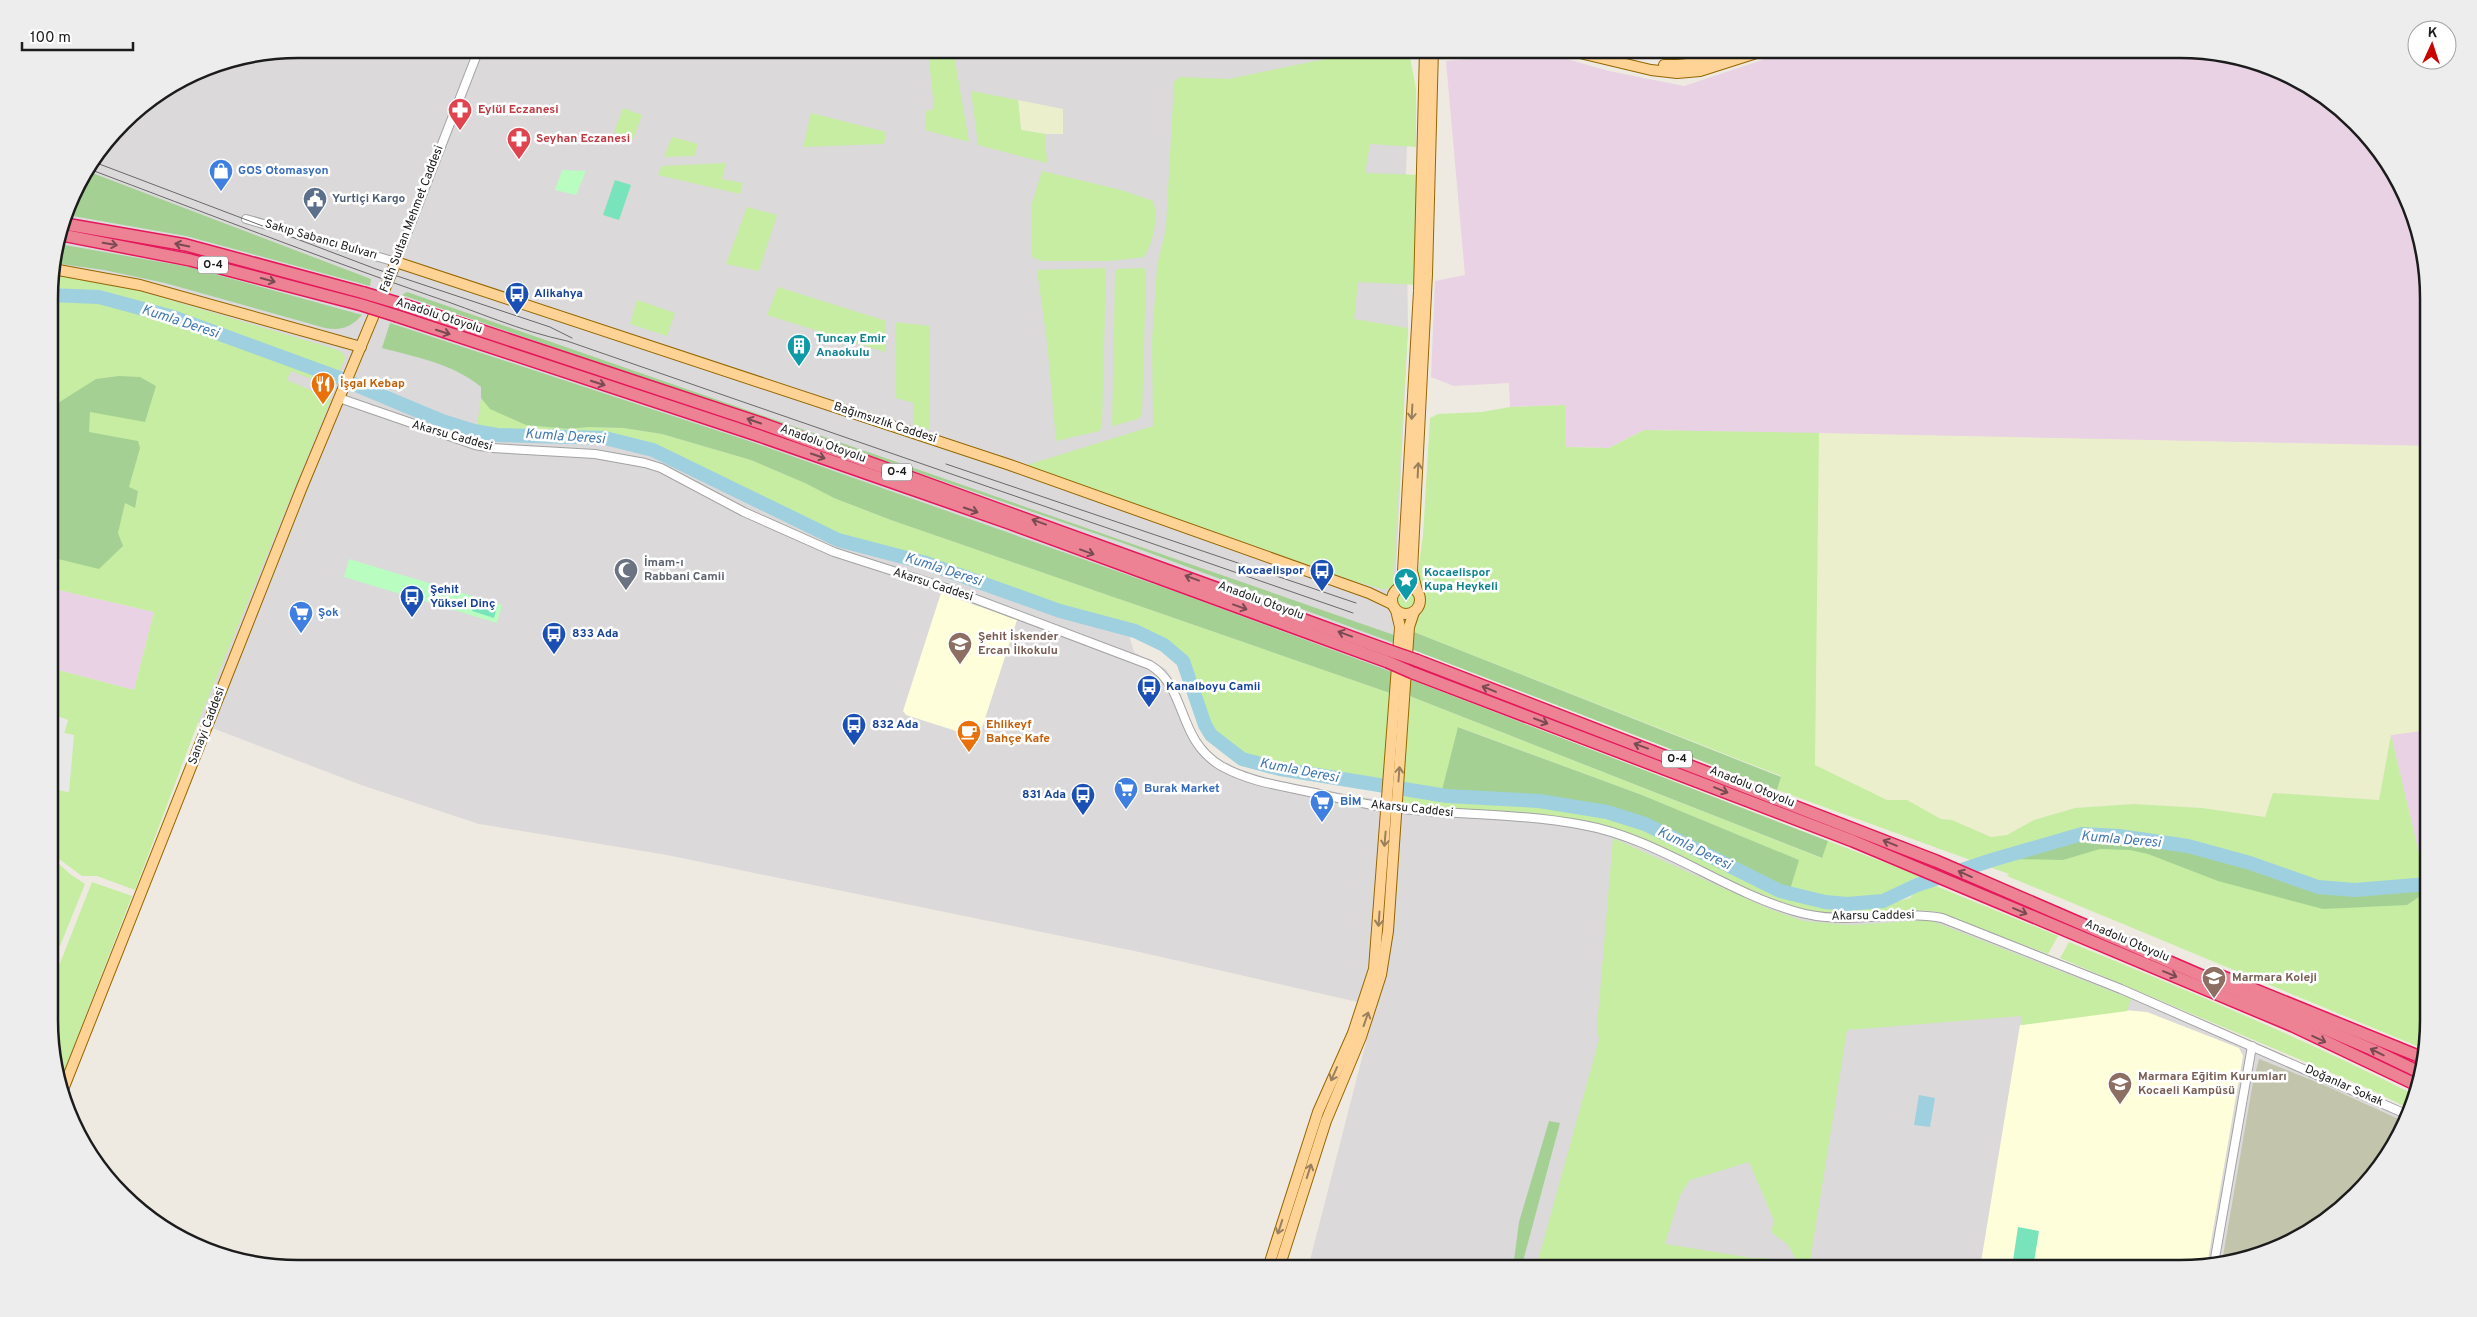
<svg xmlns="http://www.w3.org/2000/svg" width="2477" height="1317" font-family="Overpass,sans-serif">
  <rect width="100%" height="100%" fill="#efeae1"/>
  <path fill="#dbd9d9" d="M298,49H1419V55L1410,58L1406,174L1408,328L1390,693L1118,598L1134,652L1166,669L1178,688L1193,730L1200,742L1214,756L1237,768L1268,778L1360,797L1598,828L1804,914L1931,916L2121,989L2408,1115L2402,1130L2366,1184L2317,1226L2259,1255L2195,1268H1308L1373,1015L1362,1003L1144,953L667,855L479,824L364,786L186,718L236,602L49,334V281L74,188L133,111L203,68Z"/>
  <g fill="#e8d2e4">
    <path d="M1795,49H2179L2243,57L2290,75L2344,111L2386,159L2409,203L2426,266L2427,446L1644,430L1609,448L1564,447L1565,405L1510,407L1509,383L1454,386L1431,377L1435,281L1465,275L1446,61L1546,53L1609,71L1684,86Z"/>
    <path d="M50,588L154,612L134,690L50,668Z"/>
    <path d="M2427,730L2428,884H2426L2391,735Z"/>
  </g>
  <g fill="#feffda">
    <path d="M941,593L1017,620L980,734L975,737L906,715L903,711Z"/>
    <path d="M2124,1010L2147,1012L2239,1048L2243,1056L2207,1265L2195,1268H1980L2020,1025Z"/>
  </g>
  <path fill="#c3c4ac" d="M2259,1059L2324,1085L2405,1122L2366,1184L2317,1226L2259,1255L2222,1262L2253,1082Z"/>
  <g fill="#ecefcb">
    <path d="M1018,100L1063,109V134H1045L1021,130Z"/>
    <path d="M1819,433L2427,446V575L2425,576L2427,590V730L2391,735L2379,800L2274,793L2265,817L2202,808L2134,804L2075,808L2034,820L2007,835L1991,837L1952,820L1941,819L1907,800H1887L1814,765Z"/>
  </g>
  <g fill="#c6eda2">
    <path d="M928,49H953L969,142L925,130L926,111L934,109Z"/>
    <path d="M1390,49L1410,57L1416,89V147L1370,144L1365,173L1423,175L1420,285L1358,282L1354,319L1408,328L1393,588L1382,589L1354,581L1027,465L1153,426L1152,341L1157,266L1166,228L1174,82L1180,77L1229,79L1315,61Z"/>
    <path d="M971,91L1018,100L1021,130L1045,134L1047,163L978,145Z"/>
    <path d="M623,108L642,115L633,139L614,132Z"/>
    <path d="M811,113L886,132L884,144L803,147Z"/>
    <path d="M672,137L698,144L694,156L664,157Z"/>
    <path d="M726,163L722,179L743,183L740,194L658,175L662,166Z"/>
    <path d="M1042,171L1121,190L1153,201C1159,217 1153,243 1144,257L1110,261H1042L1032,257V203Z"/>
    <path d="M747,207L777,215L759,271L726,264Z"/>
    <path d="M1106,268L1102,427L1099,431L1056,441L1047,342L1037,270Z"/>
    <path d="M1142,268L1145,269L1146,276L1142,415L1138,419L1112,426L1115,272L1117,269Z"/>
    <path d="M51,274L139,291L335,349L344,354L345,359L332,387L291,371L287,380L331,399L199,720L135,890L97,876H82L59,859L57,862L70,874L85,884L60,946L51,943L50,788L68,792L73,735L64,733L68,720L50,714V668L134,690L154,612L50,588L49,281Z"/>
    <path d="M778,287L886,321L885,352L767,315Z"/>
    <path d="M637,300L675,313L667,336L630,324Z"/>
    <path d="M895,322L930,326L929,430L913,425L914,403L895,398Z"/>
    <path d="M481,398L491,409L569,429L589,427L624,428L662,434L751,460L805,483L834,498L891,520L1390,693L1385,781L1285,767L1243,756L1215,734L1209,724L1192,671L1185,658L1171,646L1134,626L1061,606L934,562L834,535L660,448C639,441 618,435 596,433C556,428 516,435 477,426Z"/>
    <path d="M1565,405V447L1609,448L1644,430L1819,433L1815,765L1887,800H1907L1941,819L1952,820L1991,837L2007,835L2034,820L2075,808L2134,804L2202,808L2265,817L2273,793L2379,800L2391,735L2426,883L2428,884V1019L2424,1049L2007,876L2009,874L1777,790L1781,776L1414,632L1415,615L1422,601L1417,579L1423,535L1430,418L1438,414L1482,412L1510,407Z"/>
    <circle cx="1406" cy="600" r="11"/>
    <path d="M1407,693L1412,697L1821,858L1828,841L1920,876C1905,883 1890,892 1874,897C1848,906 1815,897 1790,890L1798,860L1642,795L1459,727L1442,790L1401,783Z"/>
    <path d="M1400,796L1535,805L1600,815L1640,828L1781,897L1810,905L1838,908L1868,909L1910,898L1917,890L1936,886L2058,936L2048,954L1937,912C1905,907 1873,916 1841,915C1822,914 1803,909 1784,903L1598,828L1400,808Z"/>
    <path d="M1613,838L1769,909L1804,921L1850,925L1928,920L1945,926L2131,999L2127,1011L2022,1025L2021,1016L1847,1030L1809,1268L1800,1267L1788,1245L1771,1232L1774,1221L1749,1162L1690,1180L1680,1195L1665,1244L1752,1258H1768L1781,1268H1536L1599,1040L1597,1027Z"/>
    <path d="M92,882L132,896L59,1084L51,1052V986Z"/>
    <path d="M2069,942C2186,990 2303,1038 2415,1095L2410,1109L2367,1088L2060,958Z"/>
  </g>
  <g fill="#a4d193">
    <path d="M87,171L371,279L370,286L186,236L67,215L74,188Z"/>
    <path d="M59,244L189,267L362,315C351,327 342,331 325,328L165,283L104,270L54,263Z"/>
    <path d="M407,292L1394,635V643L1120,542L402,295Z"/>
    <path d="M390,323L749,441L1179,593L1392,672L1390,693L891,520L834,498L805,483L751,460L662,434L624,428L589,427L569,429L526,425L490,409L481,398V387C454,364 416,357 382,348Z"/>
    <path d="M119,376L140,377L156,386L145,422L90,412L89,432L138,441L140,448L129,487L138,491L135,508L125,503L118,533L123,546L99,569L50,557V435L58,403L96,379Z"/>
    <path d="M1414,632L1781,777L1777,790L1411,649Z"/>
    <path d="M1409,679L1828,841L1822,858L1412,697L1407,693Z"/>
    <path d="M1458,727L1642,795L1799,860L1790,890L1633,815L1562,799L1518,794L1442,790Z"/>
    <path d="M2088,837C2135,840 2181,846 2226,860C2258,870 2287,885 2320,891C2354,898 2388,892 2422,889L2419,897L2407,905L2323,909L2218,881L2148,854L2130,850L2100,849L2063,860L2015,859L2041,848Z"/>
    <path d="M1549,1121L1560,1123L1522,1265L1521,1268H1513L1519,1222Z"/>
  </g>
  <g fill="#bafdc0">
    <path d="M562,170L586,171L576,195L555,190Z"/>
    <path d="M349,559L502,605L497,623L344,577Z"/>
  </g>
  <g fill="#79e4bc">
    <path d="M615,180L631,185L619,220L603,215Z"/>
    <path d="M475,599L497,606L494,618L472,611Z"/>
    <path d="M2018,1227L2039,1231L2033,1268L2012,1267Z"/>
  </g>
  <path fill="#e8e8e8" d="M50,714L68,720L64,733L74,735L69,792L50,788Z"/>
  <path fill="#9ed0e0" d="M1919,1095L1935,1098L1930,1127L1914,1125Z"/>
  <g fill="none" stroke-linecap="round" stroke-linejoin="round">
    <path stroke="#9ed0e0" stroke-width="14" d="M49,295L99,297L173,317L337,377L442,421L474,431L497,435L605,438L653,450L838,540L926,563L1060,611L1135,631L1164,645L1183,661L1205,725L1211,735L1242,759L1280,769L1447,796L1539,801L1607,812L1645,824L1780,891L1825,902L1847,904L1883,901L1917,885L1992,860L2082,834L2119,836L2188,846L2250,863L2318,887L2355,890L2428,884"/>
    <defs>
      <g id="minor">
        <path d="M246,219L396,262L479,49"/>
        <path d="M339,398L475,445L492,448L595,454L645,463L661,468L744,512L834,552L949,589L1150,665C1188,688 1176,739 1221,766C1248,781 1276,785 1305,791C1334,797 1362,804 1391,808C1455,815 1520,813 1583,825C1657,838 1722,890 1794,911C1846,927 1893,909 1942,918L2121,989L2408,1115"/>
        <path d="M2214,1264L2252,1046"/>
      </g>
      <g id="major">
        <path d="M1563,49L1651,70L1677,73L1700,71L1769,49"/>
        <path d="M1597,49L1616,54"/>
        <path d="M1664,65C1692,66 1716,58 1743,49"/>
        <path d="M53,269L140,285L361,347"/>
        <circle cx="1406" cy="600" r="14"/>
        <path d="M1399,588L1403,571L1419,291L1425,49"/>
        <path d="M1417,591L1412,571L1427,274L1433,49"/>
        <path d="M62,1092L302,487L396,262L1010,465L1369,593L1392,604"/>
        <path d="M1268,1268L1318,1112L1353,1033L1374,969L1400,627L1396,610"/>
        <path d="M1279,1268L1326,1121L1361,1037L1381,975L1388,931L1409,627L1414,612"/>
      </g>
      <g id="highway">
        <path d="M65,224L186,245L364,293"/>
        <path d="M62,235L190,260L362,305"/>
        <path d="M401,304L763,424L1390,651"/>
        <path d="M397,316L757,435L1009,523L1388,662"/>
        <path d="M1416,660L1936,861L2371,1049L2421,1073"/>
        <path d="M1413,673L1853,841L2293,1026L2419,1086"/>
        <path d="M2216,974L2423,1058"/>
      </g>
    </defs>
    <use href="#minor" stroke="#a3a3a3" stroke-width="10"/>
    <use href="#major" stroke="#956600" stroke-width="12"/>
    <use href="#highway" stroke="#e4175a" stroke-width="14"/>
    <use href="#minor" stroke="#fff" stroke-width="8"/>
    <use href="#major" stroke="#ffd396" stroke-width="10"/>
    <use href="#highway" stroke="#ed8294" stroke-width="11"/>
    <g stroke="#6a6a6a" stroke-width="1">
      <path d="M94,162L376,269L550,327L572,338"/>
      <path d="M89,169C203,212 316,256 431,296C476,311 520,331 567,341L1353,613"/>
      <path d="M946,464L1356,603"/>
    </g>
    <defs>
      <g id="highway-bridge">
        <path d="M364,293L401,304"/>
        <path d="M362,305L397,316"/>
        <path d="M1390,651L1416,660"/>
        <path d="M1388,662L1413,673"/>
      </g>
    </defs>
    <use href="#highway-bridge" stroke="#e4175a" stroke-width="14" stroke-linecap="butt"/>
    <use href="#highway-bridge" stroke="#ed8294" stroke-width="11"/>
  </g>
  <defs><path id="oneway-shaft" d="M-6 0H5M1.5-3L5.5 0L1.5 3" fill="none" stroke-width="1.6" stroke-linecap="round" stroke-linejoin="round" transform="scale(1.25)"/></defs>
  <g stroke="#7a4a52">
    <use href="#oneway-shaft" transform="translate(110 244) rotate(10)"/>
    <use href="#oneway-shaft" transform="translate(182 245) rotate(-168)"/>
    <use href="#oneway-shaft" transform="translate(268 280) rotate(15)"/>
    <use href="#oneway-shaft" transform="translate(443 332) rotate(18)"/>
    <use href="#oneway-shaft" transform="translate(598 383) rotate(18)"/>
    <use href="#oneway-shaft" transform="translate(754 421) rotate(-161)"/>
    <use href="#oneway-shaft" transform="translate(818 456) rotate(19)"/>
    <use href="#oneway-shaft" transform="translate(971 510) rotate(19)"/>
    <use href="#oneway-shaft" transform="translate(1039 522) rotate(-160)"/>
    <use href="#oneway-shaft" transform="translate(1087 552) rotate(20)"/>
    <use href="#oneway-shaft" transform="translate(1192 578) rotate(-160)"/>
    <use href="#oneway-shaft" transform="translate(1240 607) rotate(20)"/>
    <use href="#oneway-shaft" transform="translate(1345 634) rotate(-160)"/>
    <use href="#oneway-shaft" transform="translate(1489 689) rotate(-158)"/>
    <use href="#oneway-shaft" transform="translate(1541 721) rotate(21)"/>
    <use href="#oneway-shaft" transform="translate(1641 746) rotate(-160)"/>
    <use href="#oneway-shaft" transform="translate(1721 790) rotate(22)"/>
    <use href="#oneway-shaft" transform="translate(1890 843) rotate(-158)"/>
    <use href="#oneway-shaft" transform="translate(1965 874) rotate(-156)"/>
    <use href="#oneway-shaft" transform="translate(2020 911) rotate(23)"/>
    <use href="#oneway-shaft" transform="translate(2170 974) rotate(23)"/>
    <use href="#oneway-shaft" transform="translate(2319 1039) rotate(25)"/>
    <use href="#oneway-shaft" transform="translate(2377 1052) rotate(-154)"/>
  </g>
  <g stroke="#99815f">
    <use href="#oneway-shaft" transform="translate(1412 412) rotate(93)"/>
    <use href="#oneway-shaft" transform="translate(1418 470) rotate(-87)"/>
    <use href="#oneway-shaft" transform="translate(1399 774) rotate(-86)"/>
    <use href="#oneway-shaft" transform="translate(1385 839) rotate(95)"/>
    <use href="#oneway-shaft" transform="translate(1379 919) rotate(94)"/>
    <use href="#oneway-shaft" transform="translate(1366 1019) rotate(-71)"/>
    <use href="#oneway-shaft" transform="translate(1334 1074) rotate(114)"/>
    <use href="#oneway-shaft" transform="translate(1309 1171) rotate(-72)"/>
    <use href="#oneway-shaft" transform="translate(1280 1227) rotate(108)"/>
  </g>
  <defs>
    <symbol id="pharmacy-pin" viewBox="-11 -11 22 30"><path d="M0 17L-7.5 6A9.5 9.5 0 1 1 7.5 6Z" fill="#e0444e" stroke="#fff"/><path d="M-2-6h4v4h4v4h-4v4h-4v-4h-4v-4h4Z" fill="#fff"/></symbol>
    <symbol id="shop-pin" viewBox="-11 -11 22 30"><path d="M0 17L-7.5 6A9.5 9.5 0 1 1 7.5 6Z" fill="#3f7fe0" stroke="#fff"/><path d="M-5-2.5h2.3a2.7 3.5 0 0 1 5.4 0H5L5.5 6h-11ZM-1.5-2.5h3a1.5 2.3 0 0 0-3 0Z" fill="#fff"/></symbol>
    <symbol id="civic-pin" viewBox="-11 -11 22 30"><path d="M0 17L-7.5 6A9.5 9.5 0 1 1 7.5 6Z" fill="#5c6f8a" stroke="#fff"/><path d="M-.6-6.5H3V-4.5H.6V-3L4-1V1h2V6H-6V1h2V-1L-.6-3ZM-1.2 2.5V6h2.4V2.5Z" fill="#fff"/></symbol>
    <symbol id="bus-pin" viewBox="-11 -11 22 30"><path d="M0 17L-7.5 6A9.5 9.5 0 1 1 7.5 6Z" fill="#1a4fb4" stroke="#fff"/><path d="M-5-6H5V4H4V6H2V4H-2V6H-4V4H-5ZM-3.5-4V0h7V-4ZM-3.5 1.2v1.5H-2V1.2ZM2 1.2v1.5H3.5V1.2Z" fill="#fff"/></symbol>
    <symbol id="building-pin" viewBox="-11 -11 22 30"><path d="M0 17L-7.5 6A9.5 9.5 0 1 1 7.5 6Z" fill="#0f9aa8" stroke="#fff"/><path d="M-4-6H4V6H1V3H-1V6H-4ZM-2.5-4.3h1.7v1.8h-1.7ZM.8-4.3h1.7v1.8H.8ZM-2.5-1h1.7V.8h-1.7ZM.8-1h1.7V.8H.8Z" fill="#fff"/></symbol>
    <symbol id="restaurant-pin" viewBox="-11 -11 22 30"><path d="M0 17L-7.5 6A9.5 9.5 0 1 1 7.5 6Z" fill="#e8710a" stroke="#fff"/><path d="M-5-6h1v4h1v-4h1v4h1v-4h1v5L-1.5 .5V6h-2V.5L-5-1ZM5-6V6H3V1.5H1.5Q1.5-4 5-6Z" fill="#fff"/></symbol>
    <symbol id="mosque-pin" viewBox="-11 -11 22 30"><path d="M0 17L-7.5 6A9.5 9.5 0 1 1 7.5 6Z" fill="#6b7280" stroke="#fff"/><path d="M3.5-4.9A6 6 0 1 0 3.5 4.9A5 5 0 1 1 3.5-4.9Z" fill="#fff"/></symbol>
    <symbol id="sight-pin" viewBox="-11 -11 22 30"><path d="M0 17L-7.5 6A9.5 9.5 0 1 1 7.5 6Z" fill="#0f9aa8" stroke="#fff"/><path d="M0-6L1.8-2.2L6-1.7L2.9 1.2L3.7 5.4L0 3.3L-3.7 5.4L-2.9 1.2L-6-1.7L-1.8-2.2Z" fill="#fff"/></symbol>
    <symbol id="supermarket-pin" viewBox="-11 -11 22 30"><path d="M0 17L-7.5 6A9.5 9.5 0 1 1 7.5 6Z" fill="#3f7fe0" stroke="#fff"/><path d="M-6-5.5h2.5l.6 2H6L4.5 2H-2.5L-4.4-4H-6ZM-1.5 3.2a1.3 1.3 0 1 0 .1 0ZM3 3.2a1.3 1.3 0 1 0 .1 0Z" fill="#fff"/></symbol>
    <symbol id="school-pin" viewBox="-11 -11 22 30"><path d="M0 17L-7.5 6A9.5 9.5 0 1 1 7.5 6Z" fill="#8d6e63" stroke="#fff"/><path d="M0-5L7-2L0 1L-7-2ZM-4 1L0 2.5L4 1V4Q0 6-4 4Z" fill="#fff"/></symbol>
    <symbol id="cafe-pin" viewBox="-11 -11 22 30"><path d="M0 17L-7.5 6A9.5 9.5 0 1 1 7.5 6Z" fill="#e8710a" stroke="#fff"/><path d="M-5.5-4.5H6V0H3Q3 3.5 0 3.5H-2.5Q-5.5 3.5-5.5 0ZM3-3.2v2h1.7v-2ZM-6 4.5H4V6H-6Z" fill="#fff"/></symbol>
  </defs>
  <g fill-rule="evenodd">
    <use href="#pharmacy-pin" x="446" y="96" width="28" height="38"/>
    <use href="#pharmacy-pin" x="505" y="125" width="28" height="38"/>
    <use href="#shop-pin" x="207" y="157" width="28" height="38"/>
    <use href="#civic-pin" x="301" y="185" width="28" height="38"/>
    <use href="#bus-pin" x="503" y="280" width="28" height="38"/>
    <use href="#building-pin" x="785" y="332" width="28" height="38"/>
    <use href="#restaurant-pin" x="309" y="370" width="28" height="38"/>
    <use href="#mosque-pin" x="612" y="556" width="28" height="38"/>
    <use href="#bus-pin" x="1308" y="557" width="28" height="38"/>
    <use href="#sight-pin" x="1392" y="566" width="28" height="38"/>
    <use href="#bus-pin" x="398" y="583" width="28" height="38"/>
    <use href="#supermarket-pin" x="287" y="599" width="28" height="38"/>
    <use href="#bus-pin" x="540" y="620" width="28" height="38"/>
    <use href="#school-pin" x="946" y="630" width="28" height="38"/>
    <use href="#bus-pin" x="1135" y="673" width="28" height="38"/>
    <use href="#bus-pin" x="840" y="711" width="28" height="38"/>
    <use href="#cafe-pin" x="955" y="718" width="28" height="38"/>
    <use href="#supermarket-pin" x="1112" y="775" width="28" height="38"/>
    <use href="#bus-pin" x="1069" y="781" width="28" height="38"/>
    <use href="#supermarket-pin" x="1308" y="788" width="28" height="38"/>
    <use href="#school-pin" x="2200" y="964" width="28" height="38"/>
    <use href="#school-pin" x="2106" y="1070" width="28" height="38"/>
  </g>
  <g text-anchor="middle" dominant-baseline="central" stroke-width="5" stroke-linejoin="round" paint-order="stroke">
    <g fill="#fff" stroke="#606060" stroke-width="1">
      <rect x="198" y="256.5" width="30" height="17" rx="4"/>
      <rect x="882" y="463.5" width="30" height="17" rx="4"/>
      <rect x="1662" y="750.5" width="30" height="17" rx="4"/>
    </g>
    <g font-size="11" font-weight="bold" fill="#1c1c1c">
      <text x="213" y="265">O-4</text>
      <text x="897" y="472">O-4</text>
      <text x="1677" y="759">O-4</text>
    </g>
    <g font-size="12" font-weight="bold" fill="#be3a42" stroke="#fff" text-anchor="start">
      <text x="478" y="110">Eylül Eczanesi</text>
      <text x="536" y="139">Seyhan Eczanesi</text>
    </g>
    <g font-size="12" font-weight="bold" fill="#366cbe" stroke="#fff" text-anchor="start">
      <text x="238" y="171">GOS Otomasyon</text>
      <text x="318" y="613">Şok</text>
      <text x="1144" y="789">Burak Market</text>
      <text x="1340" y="802">BİM</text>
    </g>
    <g font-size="12" font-weight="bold" fill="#4e5e75" stroke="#fff" text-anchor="start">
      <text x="332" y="199">Yurtiçi Kargo</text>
    </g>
    <g font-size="12" fill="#1c1c1c" stroke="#fff">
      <text transform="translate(412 219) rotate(-69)">Fatih Sultan Mehmet Caddesi</text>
      <text transform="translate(321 240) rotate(16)">Sakıp Sabancı Bulvarı</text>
      <text transform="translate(439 316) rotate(18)">Anadolu Otoyolu</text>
      <text transform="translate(885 423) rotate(18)">Bağımsızlık Caddesi</text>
      <text transform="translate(452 436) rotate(16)">Akarsu Caddesi</text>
      <text transform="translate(823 444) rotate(20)">Anadolu Otoyolu</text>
      <text transform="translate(933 585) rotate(18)">Akarsu Caddesi</text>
      <text transform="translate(1261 601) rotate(20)">Anadolu Otoyolu</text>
      <text transform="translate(207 726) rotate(-69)">Sanayi Caddesi</text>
      <text transform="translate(1752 787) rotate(22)">Anadolu Otoyolu</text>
      <text transform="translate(1412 809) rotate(6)">Akarsu Caddesi</text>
      <text transform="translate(1873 916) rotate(-1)">Akarsu Caddesi</text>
      <text transform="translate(2127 941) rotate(23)">Anadolu Otoyolu</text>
      <text transform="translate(2344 1086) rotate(24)">Doğanlar Sokak</text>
    </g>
    <g font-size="12" font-weight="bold" fill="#164399" stroke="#fff" text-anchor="start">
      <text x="534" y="294">Alikahya</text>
      <text x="1304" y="571" text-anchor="end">Kocaelispor</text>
      <text x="430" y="590">Şehit<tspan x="430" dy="14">Yüksel Dinç</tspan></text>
      <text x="572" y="634">833 Ada</text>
      <text x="1166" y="687">Kanalboyu Camii</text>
      <text x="872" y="725">832 Ada</text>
      <text x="1066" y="795" text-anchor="end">831 Ada</text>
    </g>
    <g font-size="12" font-weight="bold" fill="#0d838f" stroke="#fff" text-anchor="start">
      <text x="816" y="339">Tuncay Emir<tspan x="816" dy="14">Anaokulu</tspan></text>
      <text x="1424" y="573">Kocaelispor<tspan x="1424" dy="14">Kupa Heykeli</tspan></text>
    </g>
    <g font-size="12" font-weight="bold" fill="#c56008" stroke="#fff" text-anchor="start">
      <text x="340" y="384">İşgal Kebap</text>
      <text x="986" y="725">Ehlikeyf<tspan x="986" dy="14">Bahçe Kafe</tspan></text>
    </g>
    <g font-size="12" font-weight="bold" fill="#5b616d" stroke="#fff" text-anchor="start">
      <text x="644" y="563">İmam-ı<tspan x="644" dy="14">Rabbani Camii</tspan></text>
    </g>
    <g font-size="12" font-weight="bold" fill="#785e54" stroke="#fff" text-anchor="start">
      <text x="978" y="637">Şehit İskender<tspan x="978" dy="14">Ercan İlkokulu</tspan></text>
      <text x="2232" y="978">Marmara Koleji</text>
      <text x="2138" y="1077">Marmara Eğitim Kurumları<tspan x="2138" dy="14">Kocaeli Kampüsü</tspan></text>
    </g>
    <g font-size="14" font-style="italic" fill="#4279b2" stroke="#fff">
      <text transform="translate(180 322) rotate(18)">Kumla Deresi</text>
      <text transform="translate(565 437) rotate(4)">Kumla Deresi</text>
      <text transform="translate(943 570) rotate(18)">Kumla Deresi</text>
      <text transform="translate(1299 771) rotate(11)">Kumla Deresi</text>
      <text transform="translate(2121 840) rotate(5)">Kumla Deresi</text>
      <text transform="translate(1694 849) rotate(26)">Kumla Deresi</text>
    </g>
  </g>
  <path d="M0 0H2477V1317H0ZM298 58H2180A240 240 0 0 1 2420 298V1020A240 240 0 0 1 2180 1260H298A240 240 0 0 1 58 1020V298A240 240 0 0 1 298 58Z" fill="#ededed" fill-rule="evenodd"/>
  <path fill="none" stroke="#1c1c1c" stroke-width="2.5" d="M298 58H2180A240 240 0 0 1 2420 298V1020A240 240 0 0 1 2180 1260H298A240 240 0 0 1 58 1020V298A240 240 0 0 1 298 58Z"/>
  <g transform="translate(2432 45) rotate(3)"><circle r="24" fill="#ffffff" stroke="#a4a4a4"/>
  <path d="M0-4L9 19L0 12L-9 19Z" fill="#c90300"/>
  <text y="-8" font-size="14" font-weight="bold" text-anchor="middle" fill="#1c1c1c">K</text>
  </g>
  <path d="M22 42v8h111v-8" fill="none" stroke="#1c1c1c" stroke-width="2.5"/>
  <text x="30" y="42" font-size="15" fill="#1c1c1c" stroke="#ffffff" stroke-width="4" paint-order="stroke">100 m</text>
</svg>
